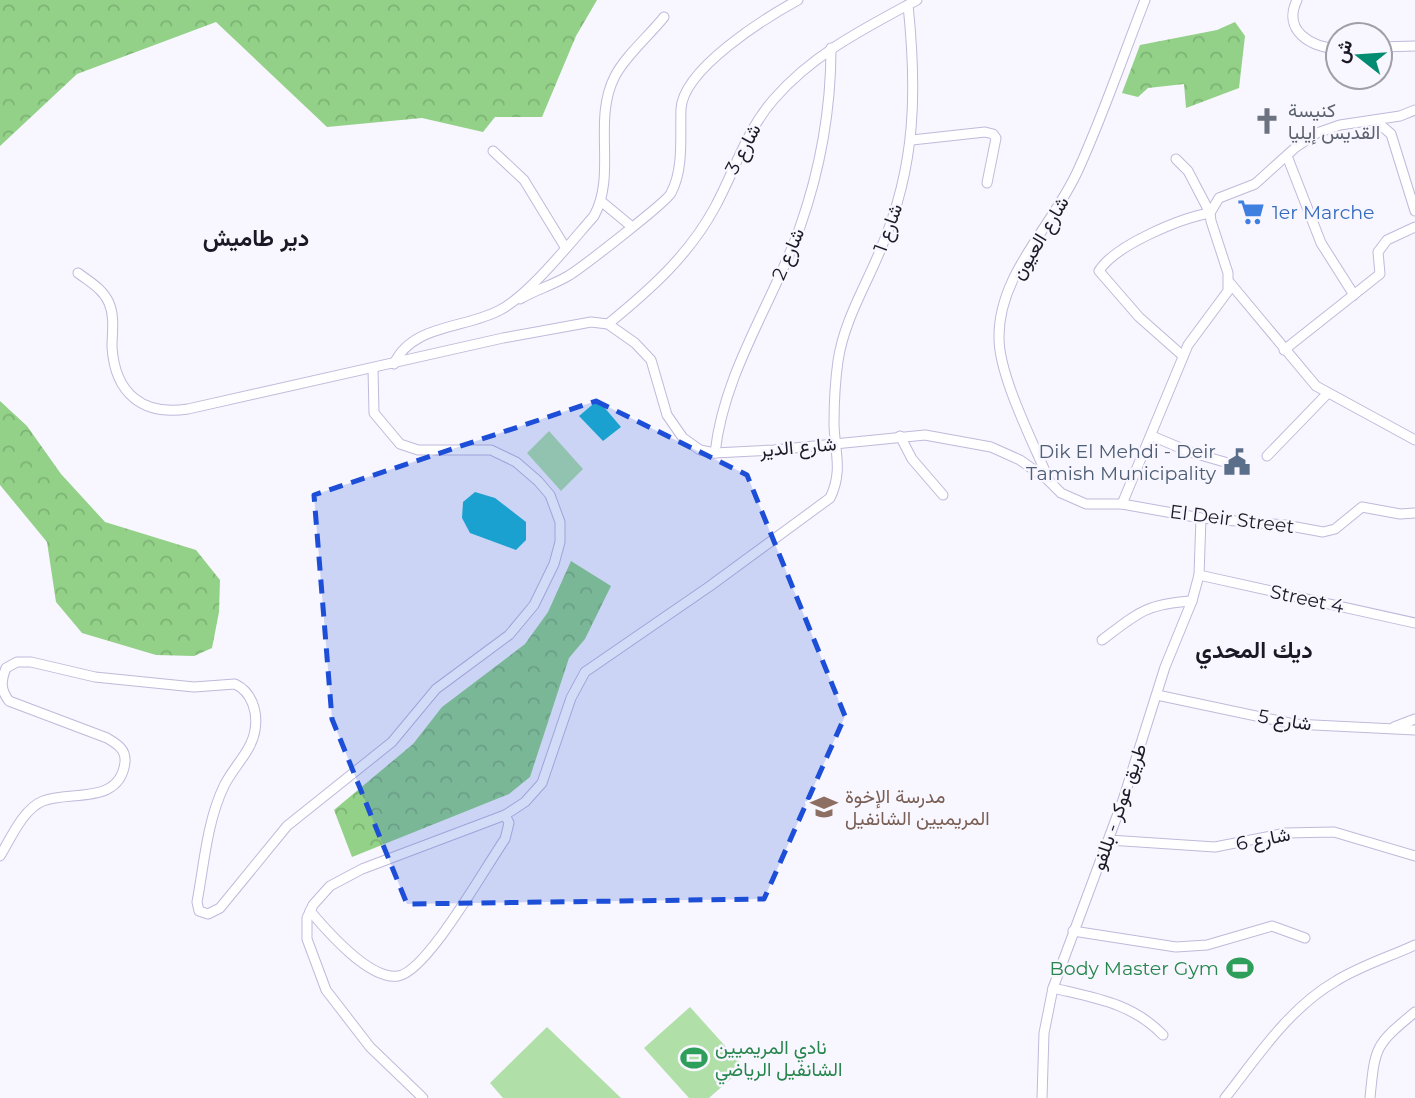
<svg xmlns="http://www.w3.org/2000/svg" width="1415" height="1098" font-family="Montserrat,Vazirmatn,sans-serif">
  <defs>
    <pattern id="forest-crowns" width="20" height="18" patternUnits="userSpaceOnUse" patternTransform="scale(1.75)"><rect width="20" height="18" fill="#92d187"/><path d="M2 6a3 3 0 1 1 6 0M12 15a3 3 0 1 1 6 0" fill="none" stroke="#7db374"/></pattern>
  </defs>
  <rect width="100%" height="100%" fill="#f8f6fe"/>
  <g fill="url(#forest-crowns)">
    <path d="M0,0H597L576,36L542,117H495L483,132L422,118L327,127L216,22L77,74L0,146Z"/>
    <path d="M1235,22L1245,36L1239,88L1186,108L1184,84L1148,88L1138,97L1122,93L1140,45L1217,30Z"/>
    <path d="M0,401L27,426L61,474L105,522L196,550L220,580L219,612L212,648L194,656L156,655L82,633L56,602L47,542L0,485Z"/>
    <path d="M571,561L611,586L585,639L569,658L530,777L509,794L352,857L334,810L413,744L442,707L525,644L548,612Z"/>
  </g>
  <g fill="#b0dfa7">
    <path d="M549,431L583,469L561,491L527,453Z"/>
    <path d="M690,1007L744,1067L709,1098H689L644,1048Z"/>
    <path d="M547,1027L621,1098H503L490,1083Z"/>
  </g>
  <g fill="#19b6cf">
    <path d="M598,400L621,427L603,441L579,416Z"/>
    <path d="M475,492L495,498L526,522V540L516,550L470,533L462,518L463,502Z"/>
  </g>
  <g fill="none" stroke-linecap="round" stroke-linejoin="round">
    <defs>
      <g id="minor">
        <path d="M1297,0C1282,31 1311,47 1338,49"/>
        <path d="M1380,47L1415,46"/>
        <path d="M1376,121L1391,134L1415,211"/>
        <path d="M912,140L985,132L993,134L996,138L987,183"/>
        <path d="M493,151L524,180L565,247"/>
        <path d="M1287,156L1321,243L1354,295"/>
        <path d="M1176,159L1188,171L1210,213C1181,218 1115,245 1099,271L1139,317L1183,356"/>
        <path d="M602,202L631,226"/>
        <path d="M78,273C90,282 103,289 109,303C115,317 112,333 112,347C115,394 143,416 188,409L503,338L591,322L608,324L635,343L651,360L667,415L683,438L700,450L715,453L774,450L925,435L991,447L1020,460L1048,480L1061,493L1086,504H1122L1201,518L1285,525L1323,532L1335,529L1362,507L1400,514L1415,513"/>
        <path d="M1230,283L1316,386L1415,440"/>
        <path d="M520,299C535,290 553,285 568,276C580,269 668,201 671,193C684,169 680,136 681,109C683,69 765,18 798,0"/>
        <path d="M608,324C651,289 689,255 715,207C735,170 746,131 774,99C813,54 865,28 917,0"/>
        <path d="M1284,350L1380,274L1378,252L1387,240L1415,227"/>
        <path d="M394,364C412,324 465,329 500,310C529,295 571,242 594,216C617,174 592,120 615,76C626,55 649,36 664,17"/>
        <path d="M900,436L912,459L943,495"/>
        <path d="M1152,436L1190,452L1228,463"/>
        <path d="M715,453C724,371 773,303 800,227C820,170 831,109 831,48"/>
        <path d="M1267,456L1327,394"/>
        <path d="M1048,478C1033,442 999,376 999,338C998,273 1055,224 1079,168C1104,113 1123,56 1145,0"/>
        <path d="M1122,504L1188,345L1228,291V273L1211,221L1210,213L1219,198L1255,184L1296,147L1317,133L1340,125L1400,116L1415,110"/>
        <path d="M1199,575L1415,623"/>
        <path d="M1102,640C1138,613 1145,604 1192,601"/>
        <path d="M1157,695L1294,724L1415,730"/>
        <path d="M1394,727L1415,719"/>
        <path d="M1109,840L1215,847L1286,833L1334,832L1415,856"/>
        <path d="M0,856C11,838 23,809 43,801C69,790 120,806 125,762C126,749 117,744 107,738L9,701C0,689 1,681 6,668L17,662H31L95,677L194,687L235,684C252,692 258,712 255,730C252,751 233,767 224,786C207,821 204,865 197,902L199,911L208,914L220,908L287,826L392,742L436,689L509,635L534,605L554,564L560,542V522L550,495L538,481L516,462L491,450H418L400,444L374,413L373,369"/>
        <path d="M310,911C327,931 369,980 398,976C427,972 486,866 505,839L509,823L505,815"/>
        <path d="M1073,931L1176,947L1207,945L1272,926L1305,938"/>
        <path d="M1053,988C1095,998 1132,1003 1163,1035"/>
        <path d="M423,1098L370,1047L326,990L307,939V918L313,905L330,886L362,869L505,815L525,802L542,783L571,698L585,672L710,586L830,498C843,472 835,452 834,425C834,404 835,382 838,361C844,320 867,284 882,246C916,165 917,91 908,5"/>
        <path d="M1042,1098L1044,1033L1053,988L1123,800L1165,667L1192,601L1199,575L1201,518"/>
        <path d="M1225,1098C1258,1056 1289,1008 1336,981C1360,966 1389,957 1415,945"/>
        <path d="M1370,1098C1375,1046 1375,1045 1415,1012"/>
      </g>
    </defs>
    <use href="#minor" stroke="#c0b9db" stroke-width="11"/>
    <use href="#minor" stroke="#fff" stroke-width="9"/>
  </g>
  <path fill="#1d4ed8" fill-opacity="0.2" stroke="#1d4ed8" stroke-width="5" stroke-dasharray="14 9" stroke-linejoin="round" d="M596,401L747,475L845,716L764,899L407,904L332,719L314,495Z"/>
  <defs>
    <symbol id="church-bare" viewBox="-9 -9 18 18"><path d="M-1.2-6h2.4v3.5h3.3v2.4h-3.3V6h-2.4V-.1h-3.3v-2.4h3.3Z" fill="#6b7280" stroke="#f8f6fe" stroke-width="2.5" paint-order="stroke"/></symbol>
    <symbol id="supermarket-bare" viewBox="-9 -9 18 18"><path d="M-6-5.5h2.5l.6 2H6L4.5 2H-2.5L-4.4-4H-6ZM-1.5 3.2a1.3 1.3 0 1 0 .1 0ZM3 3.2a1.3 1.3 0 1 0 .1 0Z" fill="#3f7fe0" stroke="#f8f6fe" stroke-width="2.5" paint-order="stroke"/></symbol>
    <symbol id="civic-bare" viewBox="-9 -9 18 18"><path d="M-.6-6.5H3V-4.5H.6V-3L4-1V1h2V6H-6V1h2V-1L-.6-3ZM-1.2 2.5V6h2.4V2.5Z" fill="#5c6f8a" stroke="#f8f6fe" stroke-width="2.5" paint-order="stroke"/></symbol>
    <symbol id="university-bare" viewBox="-9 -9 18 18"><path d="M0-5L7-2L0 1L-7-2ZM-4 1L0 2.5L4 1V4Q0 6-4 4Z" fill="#8d6e63" stroke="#f8f6fe" stroke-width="2.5" paint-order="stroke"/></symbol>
    <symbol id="stadium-bare" viewBox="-9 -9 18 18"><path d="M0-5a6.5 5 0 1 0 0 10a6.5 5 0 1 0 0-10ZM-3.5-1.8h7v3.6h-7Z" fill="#2e9e5b" stroke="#f8f6fe" stroke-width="2.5" paint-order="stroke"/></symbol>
  </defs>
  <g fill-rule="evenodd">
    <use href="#church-bare" x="1248" y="102" width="38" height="38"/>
    <use href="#supermarket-bare" x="1232" y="193" width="38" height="38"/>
    <use href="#civic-bare" x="1218" y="443" width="38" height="38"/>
    <use href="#university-bare" x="805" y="788" width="38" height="38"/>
    <use href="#stadium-bare" x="1221" y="949" width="38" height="38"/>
    <use href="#stadium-bare" x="675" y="1039" width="38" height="38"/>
  </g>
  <g text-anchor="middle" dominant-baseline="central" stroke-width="5" stroke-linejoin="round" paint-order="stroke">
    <g font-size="19" fill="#5b616d" stroke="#f8f6fe" text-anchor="start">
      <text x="1288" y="110">كنيسة<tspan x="1288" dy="22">القديس إيليا</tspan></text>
    </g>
    <g font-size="19" fill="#1b1925" stroke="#f8f6fe">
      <text transform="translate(743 149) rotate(-62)">شارع 3</text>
      <text transform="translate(888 228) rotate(-70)">شارع 1</text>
      <text transform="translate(1040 238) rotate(-59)">شارع العيون</text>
      <text transform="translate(788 254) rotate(-67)">شارع 2</text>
      <text transform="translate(798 447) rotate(-5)">شارع الدير</text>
      <text transform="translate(1232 519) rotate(7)">El Deir Street</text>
      <text transform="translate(1307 599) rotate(12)">Street 4</text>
      <text transform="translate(1285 720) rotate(9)">شارع 5</text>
      <text transform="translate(1119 807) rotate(-71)">طريق عوكر - بللفو</text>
      <text transform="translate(1263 839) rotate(-11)">شارع 6</text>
    </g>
    <g font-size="19" fill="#366cbe" stroke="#f8f6fe" text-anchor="start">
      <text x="1272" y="212">1er Marche</text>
    </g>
    <g font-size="19" fill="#4e5e75" stroke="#f8f6fe" text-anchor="end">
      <text x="1216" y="451">Dik El Mehdi - Deir<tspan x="1216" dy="22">Tamish Municipality</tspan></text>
    </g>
    <g font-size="19" fill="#785e54" stroke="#f8f6fe" text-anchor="start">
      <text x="845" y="796">مدرسة الإخوة<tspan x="845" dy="22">المريميين الشانفيل</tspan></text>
    </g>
    <g font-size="19" fill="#27864d" stroke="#f8f6fe" text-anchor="end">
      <text x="1219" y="968">Body Master Gym</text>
      <text x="715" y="1047" text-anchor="start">نادي المريميين<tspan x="715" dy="22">الشانفيل الرياضي</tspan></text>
    </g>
    <g font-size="23" font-weight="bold" fill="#1b1925" stroke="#f8f6fe">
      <text x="256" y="238">دير طاميش</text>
      <text x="1254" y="650">ديك المحدي</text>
    </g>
  </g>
  <g transform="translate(1359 56) rotate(287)"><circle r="33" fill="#f8f6fe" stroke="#a09ea7" stroke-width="2"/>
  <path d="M0-5L12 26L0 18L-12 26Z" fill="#038c72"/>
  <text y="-10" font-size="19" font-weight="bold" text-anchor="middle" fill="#1b1925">ش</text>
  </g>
</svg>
